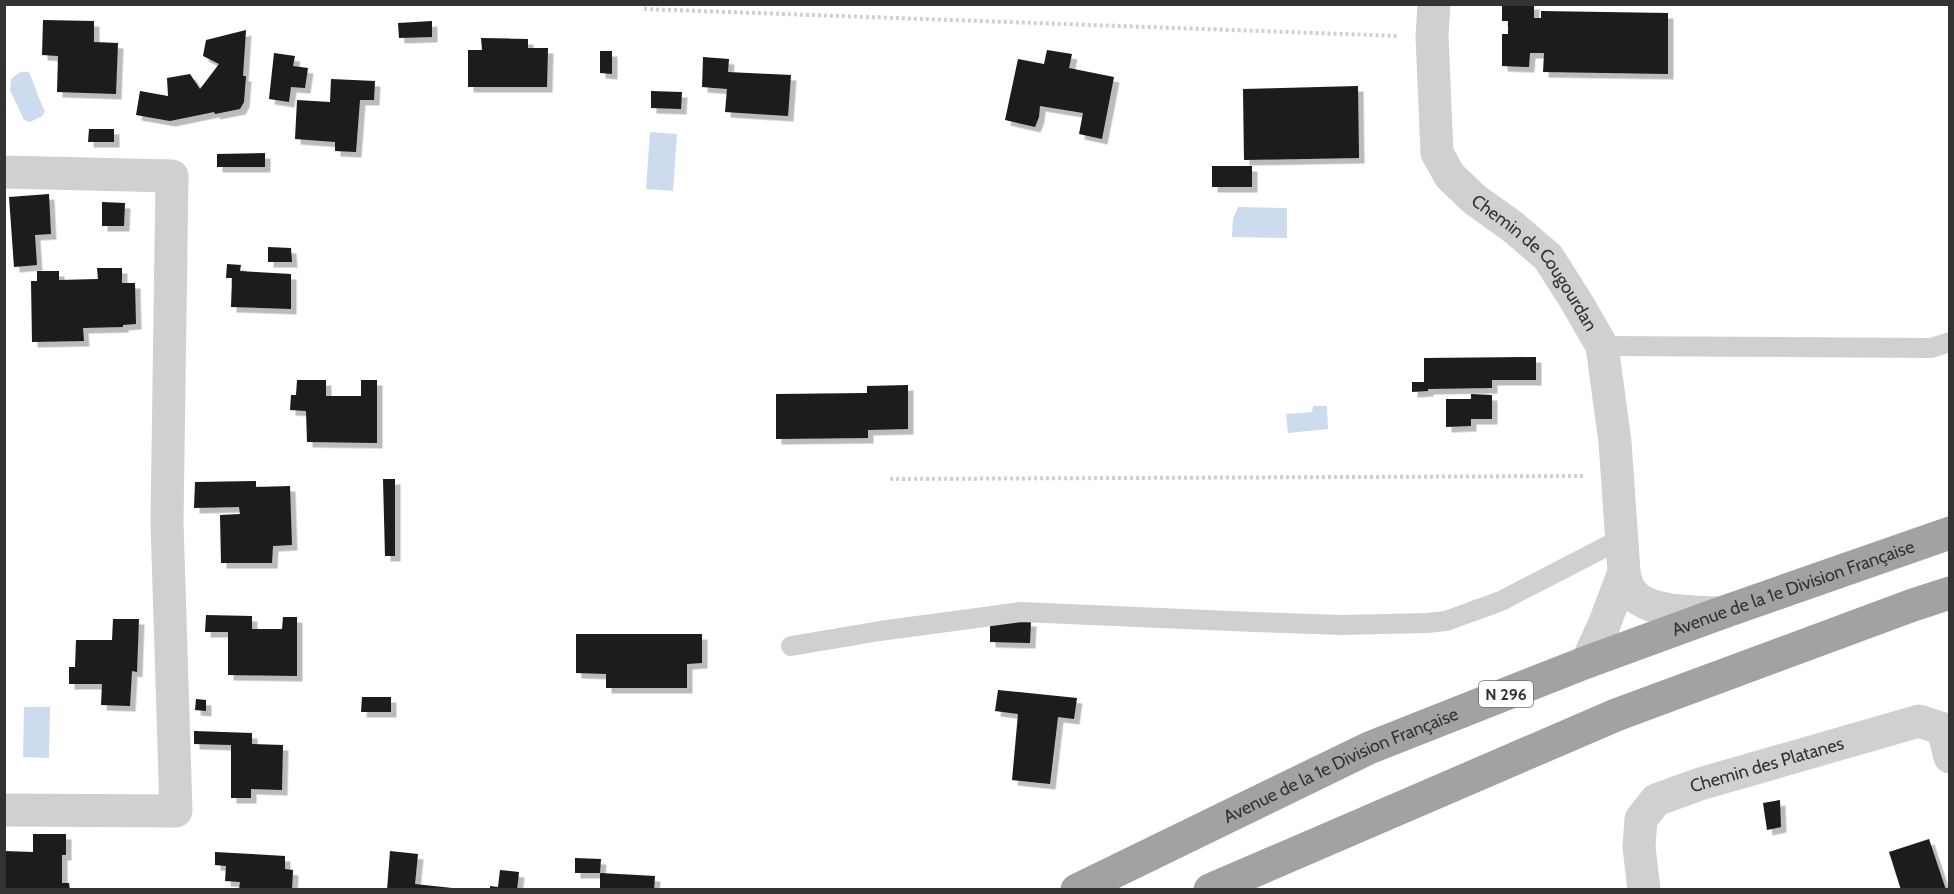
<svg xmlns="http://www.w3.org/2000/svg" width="1954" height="894" font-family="Cabin,sans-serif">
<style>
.water{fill:#cddbef}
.building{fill:#1a1a1a;filter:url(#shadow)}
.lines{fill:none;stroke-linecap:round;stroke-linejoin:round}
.path{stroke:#d0d0d0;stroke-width:4;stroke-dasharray:3 3;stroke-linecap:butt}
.service{stroke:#d0d0d0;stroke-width:20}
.minor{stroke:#d0d0d0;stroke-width:33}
.trunk{stroke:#a2a2a2;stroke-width:33}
.labels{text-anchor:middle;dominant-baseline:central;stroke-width:6;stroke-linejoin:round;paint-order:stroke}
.shield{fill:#fff;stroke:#707070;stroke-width:1.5}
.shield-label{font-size:16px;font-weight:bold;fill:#333}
.street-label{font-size:18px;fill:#333;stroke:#fff}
</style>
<defs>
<filter id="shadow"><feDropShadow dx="5.5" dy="5.5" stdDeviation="0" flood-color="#0004"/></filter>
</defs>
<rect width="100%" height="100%" fill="#fff"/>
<path class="water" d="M 20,72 L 29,72 C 35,85 38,98 45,111 L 42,116 L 30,122 L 24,120 L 10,90 L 11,79 Z
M 650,132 L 677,134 L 673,191 L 646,189 Z
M 1238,207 L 1287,208 L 1287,238 L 1232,237 L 1233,219 Z
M 1313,406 L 1327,406 L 1328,429 L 1288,433 L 1286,414 L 1312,412 Z
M 24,707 L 50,707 L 49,758 L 23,757 Z"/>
<path class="building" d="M 1502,4 L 1534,4 L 1534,18 L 1541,18 L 1541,11 L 1668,13 L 1668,74 L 1543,72 L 1544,53 L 1530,53 L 1529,67 L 1502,66 L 1502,34 L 1508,34 L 1508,21 L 1502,21 Z
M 43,20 L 94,21 L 94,42 L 118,43 L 116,94 L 57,92 L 58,56 L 42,55 Z
M 432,21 L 432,37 L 399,38 L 398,23 Z
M 246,30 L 243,76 L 246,76 L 244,102 L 240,109 L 215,114 L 214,112 L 170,121 L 136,115 L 140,91 L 168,96 L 167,78 L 190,74 L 200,89 L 219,64 L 203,56 L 206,40 Z
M 481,38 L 528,39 L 528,48 L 548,48 L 547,87 L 468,87 L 468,50 L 482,50 Z
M 1047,50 L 1072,54 L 1069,68 L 1114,77 L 1102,139 L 1079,134 L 1083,113 L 1040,106 L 1039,117 L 1035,127 L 1005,120 L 1018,59 L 1044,64 Z
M 600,51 L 612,51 L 612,74 L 600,73 Z
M 274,53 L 295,56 L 293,66 L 308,68 L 305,88 L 291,87 L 289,102 L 269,99 Z
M 703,57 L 729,59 L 728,72 L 791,75 L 788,116 L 725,112 L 727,89 L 702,87 Z
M 331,79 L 375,81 L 374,100 L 360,100 L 356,152 L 335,151 L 335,142 L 295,139 L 297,100 L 330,102 Z
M 1358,86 L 1359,158 L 1244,160 L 1243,89 Z
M 651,91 L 682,92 L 681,109 L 651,108 Z
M 89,129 L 114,129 L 114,142 L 88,142 Z
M 265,153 L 265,167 L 217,167 L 217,154 Z
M 1212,166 L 1252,166 L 1252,187 L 1212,187 Z
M 49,194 L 51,234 L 35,235 L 37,265 L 14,267 L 9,197 Z
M 102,202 L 125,203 L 124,226 L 102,226 Z
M 268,247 L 291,248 L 292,262 L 268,262 Z
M 227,264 L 241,265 L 240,271 L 291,274 L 291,309 L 231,307 L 232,278 L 226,278 Z
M 97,268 L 122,268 L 122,283 L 135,283 L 136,324 L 123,325 L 123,327 L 83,328 L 84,341 L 32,342 L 31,281 L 37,281 L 37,271 L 59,271 L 59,280 L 98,279 Z
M 1536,357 L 1536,380 L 1492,380 L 1492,388 L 1428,389 L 1428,391 L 1412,392 L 1412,382 L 1424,382 L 1424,358 Z
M 297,380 L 326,380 L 326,396 L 361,396 L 361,380 L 377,380 L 377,443 L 307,442 L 306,411 L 290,410 L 291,395 L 296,395 Z
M 908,385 L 908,429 L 868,430 L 868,438 L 776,439 L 776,394 L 867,393 L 867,386 Z
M 1471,394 L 1492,395 L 1492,419 L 1471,419 L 1471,426 L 1446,427 L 1446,399 L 1471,399 Z
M 383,479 L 395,479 L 395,556 L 385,556 Z
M 256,481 L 256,487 L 290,486 L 292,545 L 273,546 L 272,563 L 221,563 L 220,515 L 240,514 L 239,507 L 194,508 L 195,482 Z
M 206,615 L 252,616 L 252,629 L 282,629 L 283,617 L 297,617 L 297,676 L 228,675 L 228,632 L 205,632 Z
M 113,619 L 139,619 L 137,672 L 132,671 L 130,706 L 101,705 L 102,684 L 69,684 L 69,667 L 75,667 L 76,640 L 112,640 Z
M 990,620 L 1031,621 L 1030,643 L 990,642 Z
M 576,634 L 702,634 L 702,663 L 687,664 L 687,688 L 606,688 L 606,674 L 576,673 Z
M 998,690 L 1077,698 L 1074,719 L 1058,717 L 1050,784 L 1012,780 L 1018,714 L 995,711 Z
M 362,697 L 391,697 L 391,712 L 361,712 Z
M 196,699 L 206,700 L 206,711 L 195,710 Z
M 194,731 L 252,733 L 252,744 L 283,745 L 282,790 L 251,789 L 251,798 L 231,798 L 231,745 L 194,744 Z
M 1780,800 L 1781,827 L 1767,830 L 1763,803 Z
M 33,834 L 66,834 L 66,855 L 62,855 L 62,883 L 69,883 L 70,890 L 4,890 L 4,851 L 33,852 Z
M 1929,839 L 1946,890 L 1901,890 L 1889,852 Z
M 390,851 L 418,854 L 415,884 L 452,888 L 452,890 L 387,890 Z
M 215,852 L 285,856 L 285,869 L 293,870 L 292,890 L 239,890 L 240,882 L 225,881 L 226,866 L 215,865 Z
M 575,858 L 601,859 L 600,873 L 575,873 Z
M 500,870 L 519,872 L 517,890 L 490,890 L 490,886 L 498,887 Z
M 600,873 L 655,876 L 654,890 L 600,890 Z"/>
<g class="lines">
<path class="path" d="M 644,9 L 1399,36
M 890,479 L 1583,476"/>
<path class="service" d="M 1602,346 L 1931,348 L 1950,342
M 791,646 L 880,631 L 1021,612 L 1254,622 L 1342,625 L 1427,623 L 1446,621 L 1501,601 L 1621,539"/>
<g class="minor">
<path id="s1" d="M 1434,4 L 1432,37 L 1437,153 L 1450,176 L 1474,199 L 1513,227 L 1548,257 L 1576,301 L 1602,346 L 1615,442 L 1624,572 C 1625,578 1627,585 1630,590 C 1645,614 1696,612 1721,613"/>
<path d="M 4,172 L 172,176 L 167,522 L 176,811 L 4,810"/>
<path d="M 1587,662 L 1604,625 L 1624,572"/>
<path id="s2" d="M 1644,890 L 1639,847 L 1641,819 L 1656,800 L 1700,784 L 1919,721 L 1943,729 L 1950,757"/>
</g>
<g class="trunk">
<path id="s3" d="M 1077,890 L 1369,748 L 1587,662 L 1721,613 L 1950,533"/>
<path d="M 1210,890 L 1616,715 L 1913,605 L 1950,593"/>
</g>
</g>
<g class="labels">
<rect class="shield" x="1479" y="681" width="54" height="26" rx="4.5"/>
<g class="shield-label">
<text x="1506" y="694">N 296</text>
</g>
<g class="street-label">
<text stroke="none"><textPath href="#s1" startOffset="298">Chemin de Cougourdan</textPath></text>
<text stroke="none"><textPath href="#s3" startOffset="778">Avenue de la 1e Division Française</textPath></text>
<text stroke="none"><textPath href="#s3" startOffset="292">Avenue de la 1e Division Française</textPath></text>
<text stroke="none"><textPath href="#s2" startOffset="212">Chemin des Platanes</textPath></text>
</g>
</g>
<rect width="1954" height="894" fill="none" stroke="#333333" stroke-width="12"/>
</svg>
